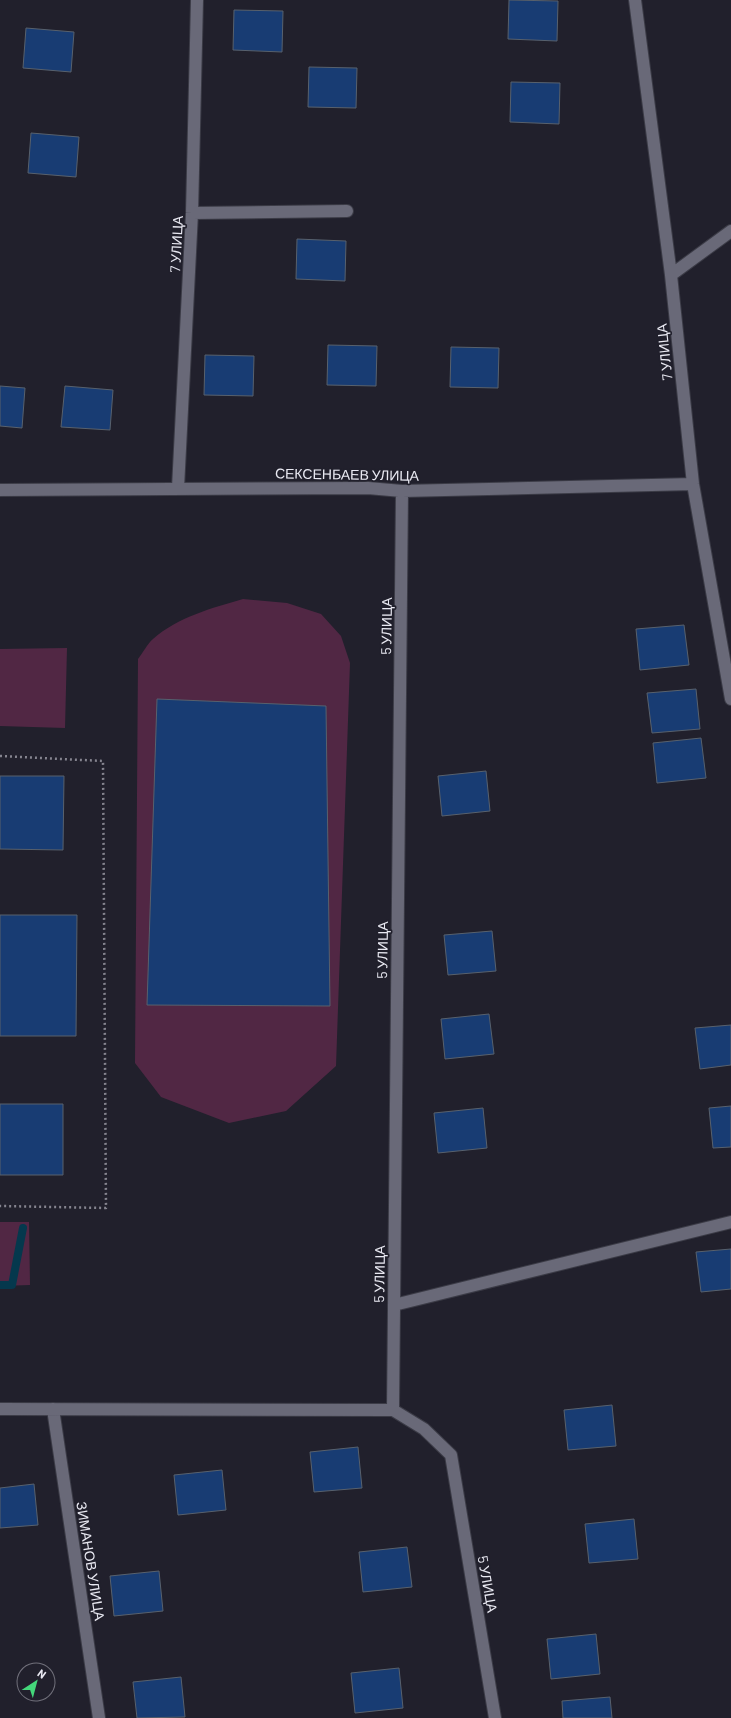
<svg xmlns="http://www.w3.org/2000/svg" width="731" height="1718" font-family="Barlow,sans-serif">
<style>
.green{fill:#512744}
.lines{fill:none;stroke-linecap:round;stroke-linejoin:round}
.stream{stroke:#05384d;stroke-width:8}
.building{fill:#183c73;stroke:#58616d}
.minor-casing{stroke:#3b3b46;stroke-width:14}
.path{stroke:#85848f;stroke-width:2.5;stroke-dasharray:2 3;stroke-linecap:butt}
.minor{stroke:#696978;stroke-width:12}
.labels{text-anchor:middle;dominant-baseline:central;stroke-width:3.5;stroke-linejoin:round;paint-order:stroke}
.street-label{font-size:14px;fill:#e9e9f2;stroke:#21202c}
</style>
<rect width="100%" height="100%" fill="#21202c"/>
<path class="green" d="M 243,599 L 287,603 L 321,614 L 341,636 L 350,663 L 336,1066 L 286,1111 L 229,1123 L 161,1097 L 135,1063 L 138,659 C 143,653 147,644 153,639 C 178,617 212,608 243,599 Z
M 67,648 L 65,728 L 0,726 L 0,649 Z
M 0,1222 L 29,1222 L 30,1285 L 0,1286 Z"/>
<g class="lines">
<path class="stream" d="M 0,1285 L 12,1285 L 23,1228"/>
</g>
<path class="building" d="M 509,0 L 558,1 L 557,41 L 508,39 Z
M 234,10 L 283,11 L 282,52 L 233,50 Z
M 26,28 L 74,32 L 71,72 L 23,68 Z
M 309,67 L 357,68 L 356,108 L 308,107 Z
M 511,82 L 560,83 L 559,124 L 510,122 Z
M 31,133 L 79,137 L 76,177 L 28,173 Z
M 297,239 L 346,241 L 345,281 L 296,279 Z
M 328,345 L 377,346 L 376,386 L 327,385 Z
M 451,347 L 499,348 L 498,388 L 450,387 Z
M 205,355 L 254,356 L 253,396 L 204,395 Z
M 0,386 L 25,388 L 22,428 L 0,426 Z
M 65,386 L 113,390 L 110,430 L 61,427 Z
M 684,625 L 689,665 L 640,670 L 636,629 Z
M 696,689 L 700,729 L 652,733 L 647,693 Z
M 157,699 L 326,706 L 330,1006 L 147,1005 Z
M 701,738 L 706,778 L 657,783 L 653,743 Z
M 486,771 L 490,811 L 442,816 L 438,776 Z
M 0,776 L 64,776 L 63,850 L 0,849 Z
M 0,915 L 77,915 L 76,1036 L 0,1036 Z
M 492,931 L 496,971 L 448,975 L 444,935 Z
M 489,1014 L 494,1054 L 445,1059 L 441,1019 Z
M 731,1025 L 731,1065 L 700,1069 L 695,1028 Z
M 0,1104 L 63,1104 L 63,1175 L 0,1175 Z
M 731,1106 L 731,1147 L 713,1148 L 709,1108 Z
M 483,1108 L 487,1148 L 438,1153 L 434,1113 Z
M 731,1249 L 731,1289 L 701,1292 L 696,1252 Z
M 612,1405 L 616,1446 L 568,1450 L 564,1410 Z
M 358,1447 L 362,1488 L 314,1492 L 310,1452 Z
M 222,1470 L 226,1510 L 178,1515 L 174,1475 Z
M 34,1484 L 38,1525 L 0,1528 L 0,1488 Z
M 634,1519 L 638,1559 L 589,1563 L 585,1524 Z
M 407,1547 L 412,1587 L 363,1592 L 359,1552 Z
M 159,1571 L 163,1611 L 114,1616 L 110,1576 Z
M 596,1634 L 600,1674 L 551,1679 L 547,1639 Z
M 399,1668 L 403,1708 L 355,1713 L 351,1673 Z
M 181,1677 L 185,1717 L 137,1718 L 133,1682 Z
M 610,1697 L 612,1718 L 563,1718 L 562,1701 Z"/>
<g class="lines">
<g class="minor-casing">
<path id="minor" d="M 635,0 L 671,275 L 693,484 L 731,699
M 192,213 L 347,211
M 671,275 L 731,231
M 178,488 L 192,213 L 197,0
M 0,490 L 368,488 L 402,491 L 693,484
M 394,1305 L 731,1222
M 0,1409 L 393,1410 L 424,1429 L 451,1455 L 495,1718
M 53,1409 L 99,1718
M 393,1410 L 402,491"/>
</g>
<path class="path" d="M 0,756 L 103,761 L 106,1208 L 0,1206"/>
<use href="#minor" class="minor"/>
</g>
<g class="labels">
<g class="street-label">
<text transform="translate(176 244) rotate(-87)">7 УЛИЦА</text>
<text transform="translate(664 352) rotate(-96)">7 УЛИЦА</text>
<text transform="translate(347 474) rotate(1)">СЕКСЕНБАЕВ УЛИЦА</text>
<text transform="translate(386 626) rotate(-89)">5 УЛИЦА</text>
<text transform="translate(382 950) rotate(-89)">5 УЛИЦА</text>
<text transform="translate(379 1274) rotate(-89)">5 УЛИЦА</text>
<text transform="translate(91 1561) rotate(81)">ЗИМАНОВ УЛИЦА</text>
<text transform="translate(488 1584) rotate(80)">5 УЛИЦА</text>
</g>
</g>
<g transform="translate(36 1682) rotate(36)"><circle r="19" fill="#21202c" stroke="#71707b"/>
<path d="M0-3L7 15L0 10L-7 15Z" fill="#44d77a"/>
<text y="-6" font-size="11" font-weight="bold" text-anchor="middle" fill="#e9e9f2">N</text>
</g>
</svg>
